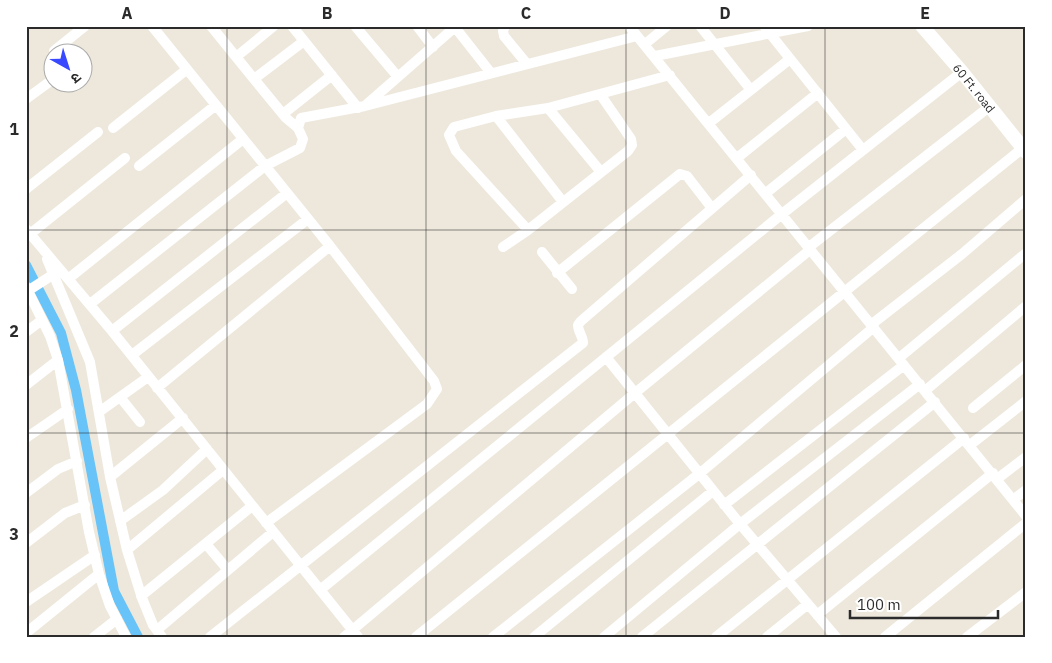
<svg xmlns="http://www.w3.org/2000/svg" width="1052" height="663" font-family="'IBM Plex Sans','Noto Sans Devanagari',sans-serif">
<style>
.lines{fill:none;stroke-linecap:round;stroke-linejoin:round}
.canal{stroke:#67c3f8;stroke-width:10}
.street{stroke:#fff;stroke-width:10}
.secondary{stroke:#fff;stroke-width:14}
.grid{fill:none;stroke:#2b2b2b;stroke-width:1;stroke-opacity:0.55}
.labels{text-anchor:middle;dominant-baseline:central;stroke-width:4.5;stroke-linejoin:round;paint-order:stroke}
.street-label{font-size:12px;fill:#2b2b2b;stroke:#fff}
.neatline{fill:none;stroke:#2b2b2b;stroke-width:2}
.grid-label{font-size:16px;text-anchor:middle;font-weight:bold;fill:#2b2b2b}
</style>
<rect width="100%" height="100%" fill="#eee8dc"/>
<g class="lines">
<path class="canal" d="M 26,265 L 61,333 L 76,390 L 114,591 L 138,637"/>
<path class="street" d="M 152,26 L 330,246 L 434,381 L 437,389 L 427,404 L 266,523
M 211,26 L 254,79 L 304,41
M 292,26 L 358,108
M 355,26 L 398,77
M 417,26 L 433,47
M 454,26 L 491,73
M 505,26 L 503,31 L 504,36 L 527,64
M 629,26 L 1026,516
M 700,26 L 751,90
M 764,26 L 863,150
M 645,44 L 667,26
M 54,51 L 85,26
M 655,56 L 808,26
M 236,57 L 274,26
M 254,79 L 286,118 L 298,128
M 26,99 L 52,80
M 367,104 L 455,27
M 548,108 L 601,172
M 283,114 L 332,75
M 496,116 L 563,202
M 709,123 L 790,59
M 113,128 L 186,70
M 737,158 L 818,93
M 139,166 L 216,105
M 26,189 L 98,132
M 766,193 L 846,129
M 26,229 L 112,331 L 358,637
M 528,230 L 456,151 L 449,135 L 454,127 L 496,116 L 548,108 L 670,75
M 30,234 L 125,158
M 503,247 L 528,230 L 628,151 L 632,145 L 631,139 L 600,94
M 809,247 L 989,107
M 542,252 L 572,289
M 47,259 L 90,362 L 110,477 L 127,550 L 142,598 L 153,625 L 162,637
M 557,273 L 680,174 L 687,176 L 711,207
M 68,279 L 243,139
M 26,287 L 50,336 L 58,360 L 89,532 L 99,574 L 110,606 L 126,637
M 26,292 L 54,274
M 90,304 L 265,166 L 300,148 L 303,139 L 298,128 L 301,118 L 365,106 L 637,36
M 872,324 L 962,254 L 1026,199
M 112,331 L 287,193
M 26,332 L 42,320
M 132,355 L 308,219
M 606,357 L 740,524 L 836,637
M 899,358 L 1026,253
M 26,385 L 58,360
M 157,388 L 330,246
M 926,390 L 1026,306
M 973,408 L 1026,365
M 99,412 L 120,397
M 140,422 L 120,397 L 148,377
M 26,438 L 68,409
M 970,445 L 1026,401
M 110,477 L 183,418
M 997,479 L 1026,457
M 26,493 L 58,469 L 77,461
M 1014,499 L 1026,490
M 724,505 L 904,365
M 120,521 L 163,490 L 207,449
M 26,543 L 65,513 L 85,505
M 206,544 L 228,570
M 127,550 L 223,470
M 320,590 L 782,214 L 962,72
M 141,596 L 252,506
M 26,602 L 95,555
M 817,615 L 993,473
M 157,630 L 273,532
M 26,633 L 99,574
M 94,637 L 117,619
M 210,637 L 579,346 L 583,343 C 583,336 578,332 578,325 L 581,321 L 751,175
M 344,637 L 635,393 L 811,249
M 416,637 L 1023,148
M 493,637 L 699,474 L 874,327
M 534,637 L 713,491
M 604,637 L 740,524 L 920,384
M 642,637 L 935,402
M 716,637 L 964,438
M 767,637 L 808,604
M 885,637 L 1026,523
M 967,637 L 1026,592"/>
<path class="secondary" id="s1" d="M 922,26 L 962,72 L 1026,152"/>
</g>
<path class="grid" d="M 227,26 L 227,637M 426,26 L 426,637M 626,26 L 626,637M 825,26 L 825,637M 26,230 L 1026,230M 26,433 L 1026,433"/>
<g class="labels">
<g class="street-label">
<text stroke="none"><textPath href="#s1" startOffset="81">60 Ft. road</textPath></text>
</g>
</g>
<rect width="1052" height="663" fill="none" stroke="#ffffff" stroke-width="55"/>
<g transform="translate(68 68) rotate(141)"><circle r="24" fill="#ffffff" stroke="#aaaaaa"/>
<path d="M0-4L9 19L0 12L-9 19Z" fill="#3849ff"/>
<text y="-8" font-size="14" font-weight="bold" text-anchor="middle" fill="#2b2b2b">उ</text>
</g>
<path d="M850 610v8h148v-8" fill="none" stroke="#2b2b2b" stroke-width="2.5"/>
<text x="857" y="610" font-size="15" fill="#2b2b2b" stroke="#ffffff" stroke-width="4" paint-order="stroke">100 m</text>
<rect x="28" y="28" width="996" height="608" class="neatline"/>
<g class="grid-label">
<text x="127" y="19">A</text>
<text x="327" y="19">B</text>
<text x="526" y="19">C</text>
<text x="725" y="19">D</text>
<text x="925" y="19">E</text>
<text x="14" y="135">1</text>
<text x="14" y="337">2</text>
<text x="14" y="540">3</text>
</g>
</svg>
